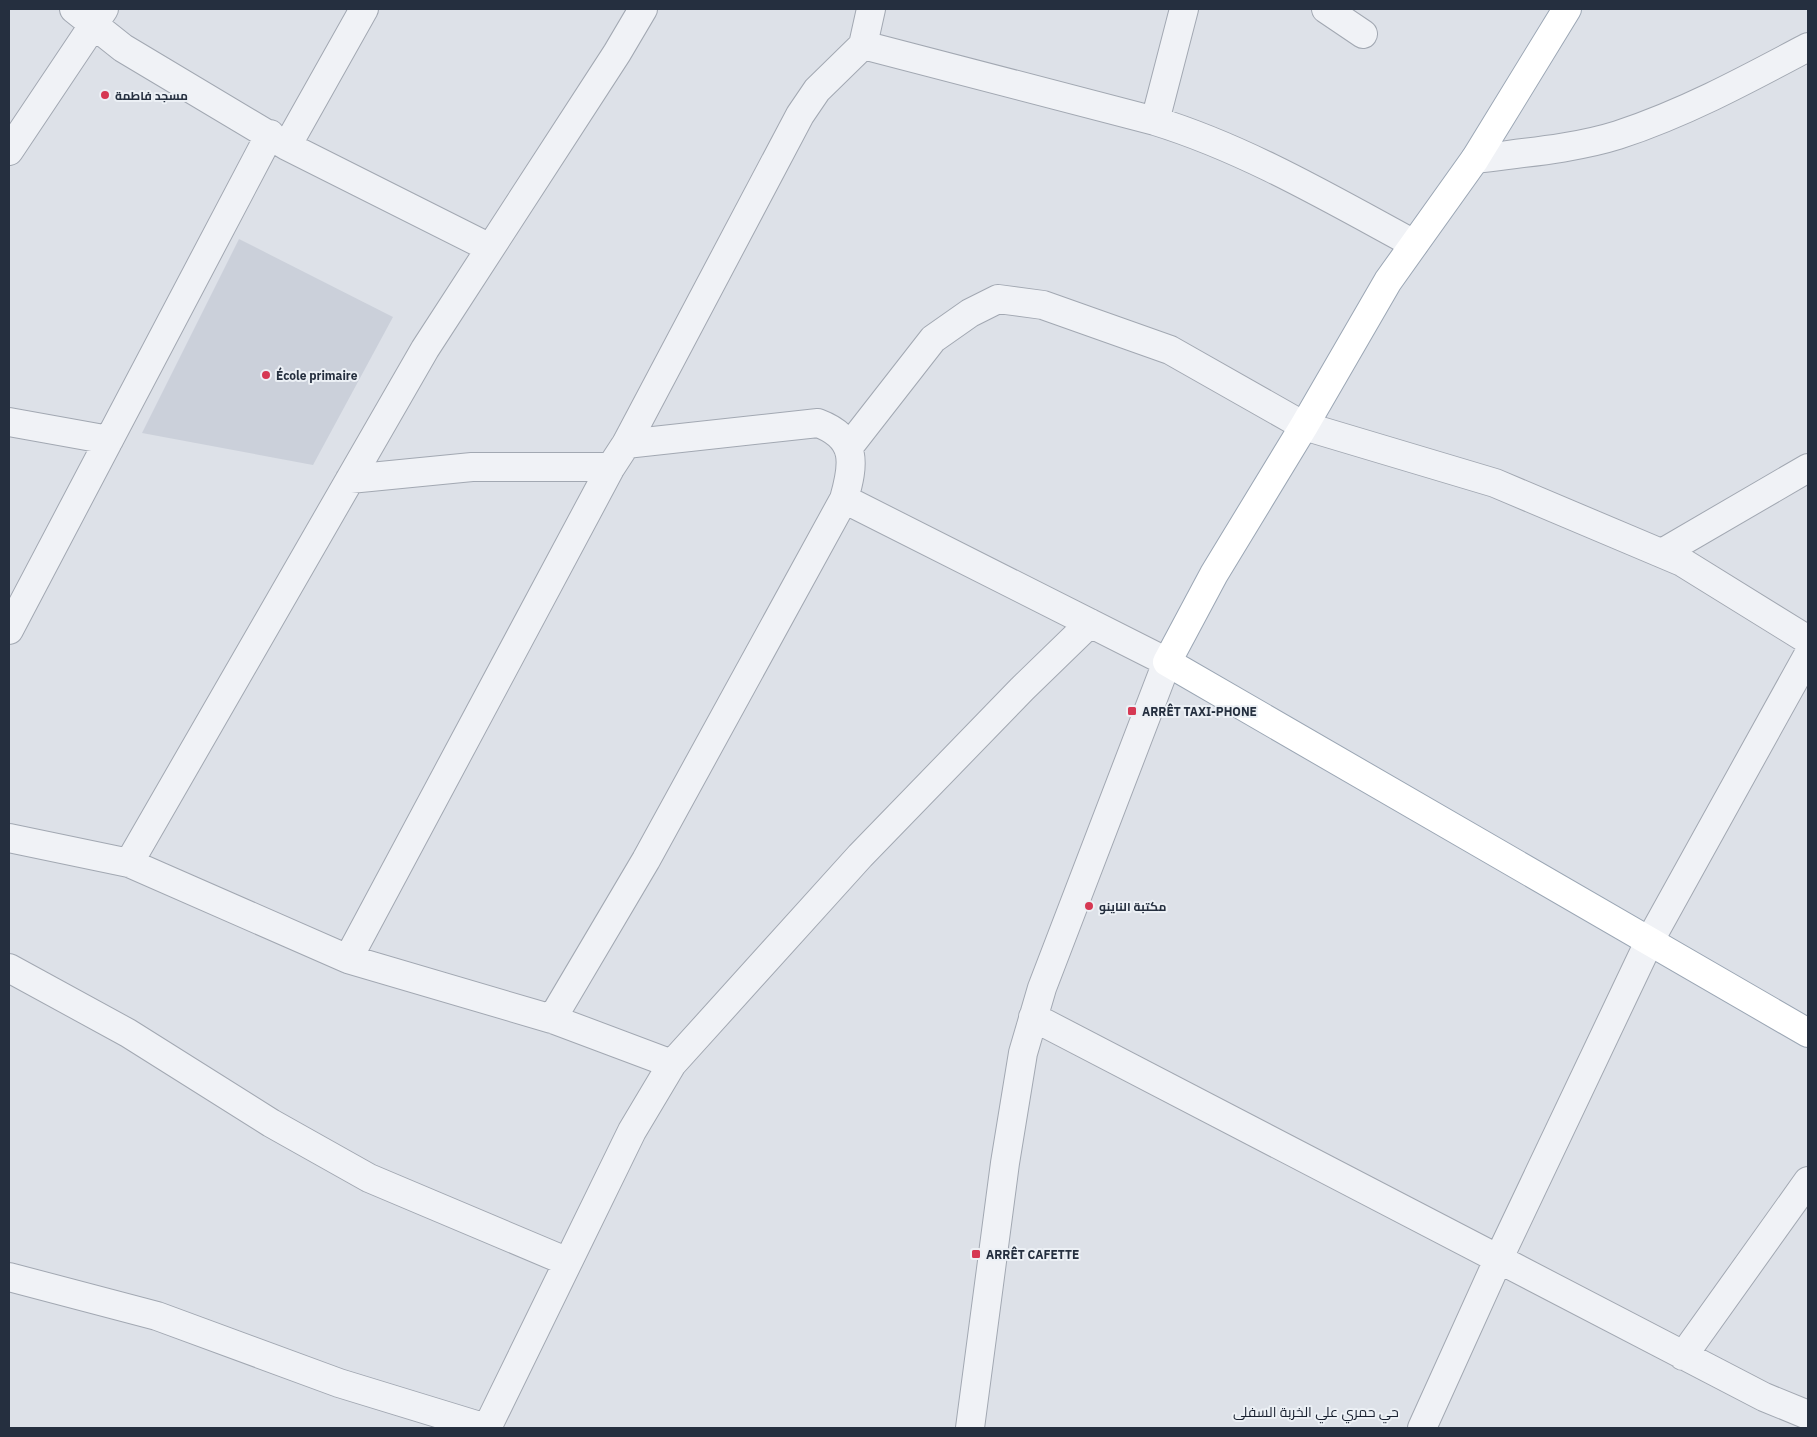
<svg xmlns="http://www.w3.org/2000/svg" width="1817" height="1437" font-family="'IBM Plex Sans',Cairo,sans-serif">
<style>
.built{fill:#cbd0da}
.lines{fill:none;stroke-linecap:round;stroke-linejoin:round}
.minor-casing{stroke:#a2a8b2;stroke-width:30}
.major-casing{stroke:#9ba6b4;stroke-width:30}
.minor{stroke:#f0f2f6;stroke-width:28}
.major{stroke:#fff;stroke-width:28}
.poi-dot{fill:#d63853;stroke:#ecf0f5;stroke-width:2}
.labels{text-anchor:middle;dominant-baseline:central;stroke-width:4;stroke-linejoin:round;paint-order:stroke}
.poi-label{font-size:12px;font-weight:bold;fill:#252f3f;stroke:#ecf0f5;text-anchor:start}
.neighbourhood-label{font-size:14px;fill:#182030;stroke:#ecf0f5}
</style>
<rect width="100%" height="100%" fill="#dde1e8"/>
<path class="built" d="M 239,239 L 393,317 L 313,465 L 142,433 Z"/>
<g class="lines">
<g class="minor-casing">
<path id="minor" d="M 74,9 L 123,48 L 287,146 L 490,248
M 871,9 L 863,45 L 1155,121 L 1184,9
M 1326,9 L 1363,34
M 1155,121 C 1246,149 1331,199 1414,244
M 287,146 L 364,9
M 9,151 L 104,9
M 1475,159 C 1520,153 1574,149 1618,135 C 1685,113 1746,80 1808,47
M 9,422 L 109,440
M 848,448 L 933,339 L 970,313 L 998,299 L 1043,305 L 1170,350 L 1304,426 L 1495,483 L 1682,562 L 1808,640
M 350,479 L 472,467 L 611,467
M 844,499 L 1167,662 L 1042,988 L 1023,1053 L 1005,1163 L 970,1428
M 1662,553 L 1808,468
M 9,630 L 270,134
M 9,838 L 129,863 L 348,959 L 552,1019 L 672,1064
M 129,863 L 425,349 L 617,53 L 643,9
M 348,959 L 611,467 L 626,444 L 800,115 L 817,90 L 863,45
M 9,968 L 128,1033 L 271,1123 L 369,1178 L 568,1262
M 1033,1017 L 1764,1397 L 1808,1415
M 552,1019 L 646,860 L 844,499 C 854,464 858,438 818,423 L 626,444
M 9,1277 L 157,1316 L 339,1383 L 486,1428
M 1683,1356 L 1808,1181
M 487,1428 L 632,1131 L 672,1064 L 860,856 L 1022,689 L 1090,623
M 1422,1428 L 1498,1260 L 1649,942 L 1808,655"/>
</g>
<g class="major-casing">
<path id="major" d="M 1567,9 L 1475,159 L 1388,281 L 1304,426 L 1214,574 L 1167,662 L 1808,1033"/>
</g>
<use href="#minor" class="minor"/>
<use href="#major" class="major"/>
</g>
<g class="poi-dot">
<circle cx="105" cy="95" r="5"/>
<circle cx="266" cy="375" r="5"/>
<rect x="1127" y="706" width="10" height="10" rx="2.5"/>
<circle cx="1089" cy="906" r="5"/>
<rect x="971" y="1249" width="10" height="10" rx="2.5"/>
</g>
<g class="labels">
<g class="poi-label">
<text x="115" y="95">مسجد فاطمة</text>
<text x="276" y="375">École primaire</text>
<text x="1142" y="711">ARRÊT TAXI-PHONE</text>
<text x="1099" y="906">مكتبة الناينو</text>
<text x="986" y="1254">ARRÊT CAFETTE</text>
</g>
<g class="neighbourhood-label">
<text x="1316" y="1412">حي حمري علي الخربة السفلى</text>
</g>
</g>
<rect width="1817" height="1437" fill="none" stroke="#252f3f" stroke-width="20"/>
</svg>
